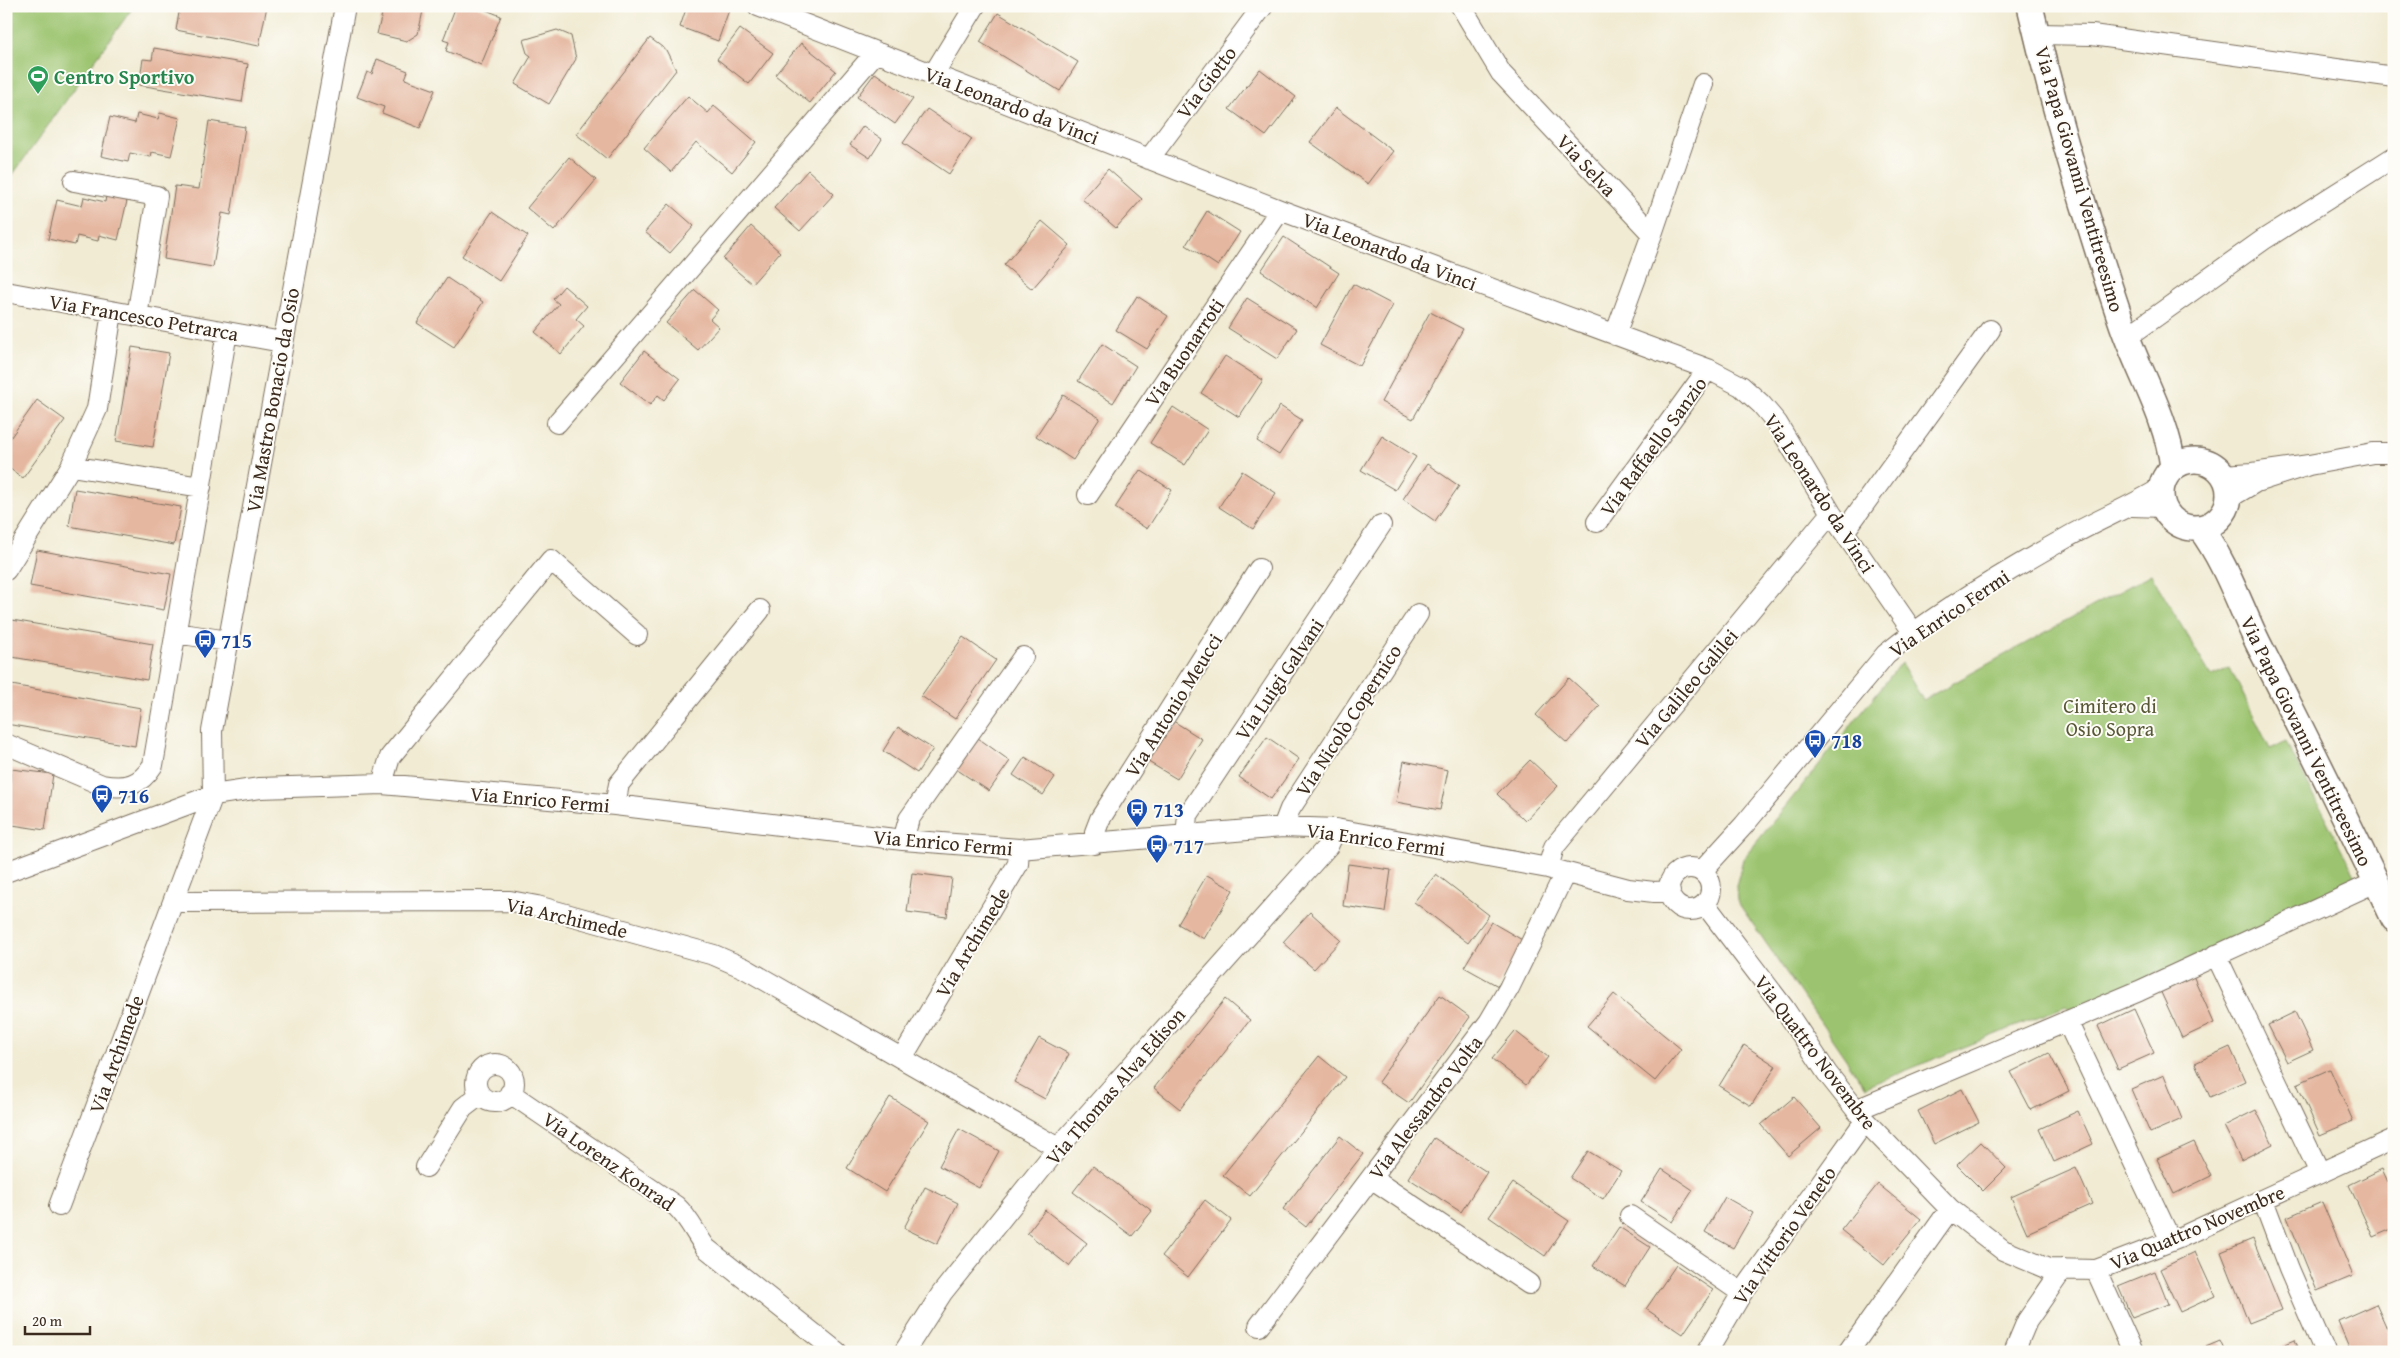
<svg xmlns="http://www.w3.org/2000/svg" width="2400" height="1358" font-family="'Gentium Book Plus',serif">
<style>
.green{fill:#9cc470;stroke:#6c7747}
.building{fill:#e5b7a0}
.lines{fill:none;stroke-linecap:round;stroke-linejoin:round}
.minor-casing{stroke:#7b6e5d;stroke-width:22}
.tertiary-casing{stroke:#7b6e5d;stroke-width:28}
.minor{stroke:#fff;stroke-width:20}
.tertiary{stroke:#fff;stroke-width:25}
.labels{text-anchor:middle;dominant-baseline:central;stroke-width:4;stroke-linejoin:round;paint-order:stroke}
.leisure-label{font-size:20px;font-weight:bold;fill:#27864d;stroke:#fdfcf7;text-anchor:start}
.street-label{font-size:20px;fill:#3b2a1e;stroke:#fdfcf7}
.transit-label{font-size:20px;font-weight:bold;fill:#164399;stroke:#fdfcf7;text-anchor:start}
.park-label{font-size:20px;fill:#585837;stroke:#fdfcf7}
</style>
<rect width="100%" height="100%" fill="#fdfcf7"/>
<filter id="ink" filterUnits="userSpaceOnUse"><feTurbulence type="fractalNoise" baseFrequency=".02" numOctaves="2"/><feDisplacementMap in="SourceGraphic" scale="10" xChannelSelector="R" yChannelSelector="G"/><feConvolveMatrix kernelMatrix="1 2 1 2 8 2 1 2 1" color-interpolation-filters="sRGB"/></filter>
<filter id="wash" filterUnits="userSpaceOnUse"><feTurbulence type="fractalNoise" baseFrequency=".0096" numOctaves="4" result="noise"/><feDisplacementMap in="SourceGraphic" scale="20" xChannelSelector="R" yChannelSelector="G"/><feGaussianBlur stdDeviation="1.12" result="paint"/><feColorMatrix in="noise" values="0 0 0 0 0 0 0 0 0 0 0 0 0 0 0 0 0 1.4 0 .05"/><feComposite in="paint" operator="in"/></filter>
<g filter="url(#wash)">
<rect width="100%" height="100%" fill="#f1ebd3"/>
<path class="green" d="M 6,6 L 134,6 L 6,184 Z
M 2151,574 L 2211,676 L 2230,668 L 2270,749 L 2286,742 L 2359,883 L 2070,1012 L 2066,1006 L 1865,1087 L 1737,901 L 1736,886 L 1743,859 L 1901,663 L 1923,700 Z"/>
<g id="blocks">
<path class="building" d="M 187,6 L 267,6 L 259,46 L 176,30 L 180,7 L 186,8 Z
M 384,6 L 424,6 L 418,34 L 407,41 L 377,34 Z
M 456,6 L 476,6 L 501,16 L 481,65 L 446,51 L 449,42 L 443,40 Z
M 687,6 L 718,6 L 729,10 L 718,41 L 680,27 Z
M 998,13 L 1078,62 L 1060,91 L 980,42 Z
M 740,29 L 773,53 L 749,84 L 717,59 Z
M 557,30 L 571,36 L 576,59 L 549,104 L 515,84 L 531,56 L 527,53 L 523,40 Z
M 650,38 L 666,50 L 676,70 L 607,159 L 576,134 Z
M 801,43 L 836,71 L 810,103 L 775,75 Z
M 154,48 L 248,64 L 242,102 L 139,85 L 143,59 L 152,60 Z
M 377,59 L 408,71 L 405,79 L 435,90 L 420,128 L 382,113 L 384,107 L 357,97 L 367,72 L 372,74 Z
M 1260,69 L 1296,97 L 1266,136 L 1229,109 Z
M 875,73 L 913,99 L 895,124 L 857,97 Z
M 688,96 L 708,113 L 714,106 L 756,142 L 732,172 L 696,142 L 671,172 L 644,148 Z
M 1336,108 L 1393,151 L 1368,184 L 1310,142 Z
M 927,109 L 972,139 L 949,174 L 903,143 Z
M 160,113 L 180,118 L 171,156 L 152,152 L 151,157 L 130,153 L 128,162 L 101,156 L 110,117 L 135,123 L 137,114 L 158,119 Z
M 209,121 L 245,127 L 231,215 L 222,213 L 213,267 L 164,259 L 175,186 L 199,189 Z
M 863,126 L 882,139 L 870,158 L 850,145 Z
M 569,157 L 596,180 L 554,231 L 527,208 Z
M 1108,169 L 1142,199 L 1116,228 L 1082,199 Z
M 808,170 L 834,194 L 800,231 L 774,208 Z
M 106,196 L 127,201 L 118,240 L 99,235 L 98,241 L 77,236 L 75,245 L 48,239 L 57,200 L 82,206 L 84,197 L 105,202 Z
M 669,204 L 694,226 L 670,253 L 645,232 Z
M 1207,211 L 1240,232 L 1218,266 L 1186,245 Z
M 492,212 L 528,236 L 499,281 L 462,256 Z
M 1042,221 L 1070,245 L 1032,289 L 1004,265 Z
M 751,226 L 780,252 L 752,284 L 723,259 Z
M 1284,237 L 1339,273 L 1317,308 L 1261,271 Z
M 447,278 L 483,302 L 454,347 L 417,323 Z
M 1353,284 L 1393,305 L 1360,366 L 1320,345 Z
M 564,286 L 587,306 L 576,319 L 584,326 L 561,354 L 535,332 L 559,304 L 553,299 Z
M 695,290 L 718,310 L 710,319 L 719,327 L 698,350 L 666,323 Z
M 1137,296 L 1168,316 L 1147,349 L 1116,330 Z
M 1247,298 L 1297,329 L 1277,359 L 1228,328 Z
M 1430,312 L 1463,329 L 1413,419 L 1381,402 Z
M 1102,344 L 1136,366 L 1113,403 L 1078,381 Z
M 132,347 L 169,353 L 153,447 L 116,441 Z
M 644,351 L 680,379 L 664,400 L 658,395 L 650,405 L 620,382 Z
M 1225,356 L 1263,380 L 1239,417 L 1201,393 Z
M 1063,395 L 1100,418 L 1073,460 L 1036,436 Z
M 37,400 L 65,420 L 23,478 L 6,466 L 6,444 Z
M 1280,406 L 1302,420 L 1279,455 L 1257,441 Z
M 1173,407 L 1208,430 L 1185,465 L 1150,443 Z
M 1382,436 L 1416,457 L 1395,490 L 1361,470 Z
M 1427,464 L 1459,486 L 1435,521 L 1403,499 Z
M 1140,470 L 1172,490 L 1147,529 L 1115,508 Z
M 1242,471 L 1276,493 L 1253,529 L 1219,507 Z
M 75,489 L 181,507 L 174,545 L 69,526 Z
M 37,550 L 171,574 L 164,610 L 30,586 Z
M 6,619 L 153,644 L 147,680 L 6,656 Z
M 963,637 L 996,660 L 955,719 L 921,696 Z
M 1569,678 L 1600,706 L 1567,743 L 1536,715 Z
M 6,684 L 141,708 L 135,746 L 6,724 Z
M 1170,719 L 1202,739 L 1177,779 L 1145,760 Z
M 898,727 L 933,749 L 917,773 L 883,751 Z
M 1267,737 L 1299,759 L 1271,799 L 1239,777 Z
M 978,738 L 1010,761 L 989,791 L 956,769 Z
M 1025,757 L 1055,777 L 1043,795 L 1013,775 Z
M 1530,760 L 1558,786 L 1525,821 L 1497,794 Z
M 1404,761 L 1448,770 L 1440,810 L 1396,802 Z
M 11,769 L 53,774 L 45,830 L 6,824 Z
M 1348,864 L 1391,870 L 1385,912 L 1343,906 Z
M 912,873 L 952,878 L 947,917 L 907,912 Z
M 1436,874 L 1489,915 L 1468,943 L 1414,902 Z
M 1207,875 L 1233,890 L 1204,939 L 1178,924 Z
M 1310,912 L 1341,940 L 1314,969 L 1283,942 Z
M 1491,922 L 1524,941 L 1498,986 L 1464,967 Z
M 2191,971 L 2214,1023 L 2182,1038 L 2158,986 Z
M 1614,994 L 1681,1049 L 1655,1081 L 1587,1026 Z
M 1440,995 L 1470,1017 L 1409,1103 L 1378,1082 Z
M 1225,999 L 1250,1020 L 1180,1109 L 1154,1088 Z
M 2134,1009 L 2154,1053 L 2118,1069 L 2098,1026 Z
M 2295,1012 L 2313,1050 L 2287,1062 L 2268,1025 Z
M 1515,1031 L 1548,1057 L 1526,1085 L 1492,1059 Z
M 1039,1038 L 1069,1054 L 1045,1099 L 1014,1082 Z
M 1744,1045 L 1776,1066 L 1751,1106 L 1719,1086 Z
M 2230,1047 L 2245,1081 L 2210,1097 L 2195,1063 Z
M 2049,1053 L 2069,1091 L 2031,1110 L 2011,1072 Z
M 1319,1056 L 1345,1077 L 1250,1196 L 1223,1175 Z
M 2330,1069 L 2353,1121 L 2320,1135 L 2297,1084 Z
M 2164,1075 L 2182,1119 L 2150,1133 L 2131,1089 Z
M 1962,1089 L 1979,1122 L 1934,1144 L 1918,1111 Z
M 890,1097 L 929,1121 L 885,1192 L 847,1168 Z
M 1794,1097 L 1821,1128 L 1788,1156 L 1761,1125 Z
M 2256,1110 L 2273,1144 L 2241,1160 L 2224,1126 Z
M 2078,1111 L 2093,1144 L 2054,1162 L 2039,1129 Z
M 959,1129 L 999,1151 L 979,1188 L 939,1166 Z
M 1340,1136 L 1363,1154 L 1306,1227 L 1283,1209 Z
M 1434,1138 L 1487,1172 L 1461,1212 L 1408,1178 Z
M 1981,1142 L 2006,1168 L 1983,1191 L 1957,1165 Z
M 2194,1142 L 2211,1176 L 2174,1194 L 2157,1159 Z
M 1588,1151 L 1621,1171 L 1603,1199 L 1570,1178 Z
M 1093,1166 L 1152,1211 L 1132,1236 L 1073,1192 Z
M 2076,1168 L 2092,1204 L 2027,1233 L 2011,1197 Z
M 1662,1169 L 1693,1190 L 1672,1222 L 1641,1202 Z
M 2382,1169 L 2394,1195 L 2394,1228 L 2373,1237 L 2349,1185 Z
M 1513,1183 L 1569,1221 L 1545,1256 L 1489,1217 Z
M 1878,1184 L 1921,1219 L 1884,1265 L 1841,1230 Z
M 925,1187 L 958,1203 L 937,1244 L 904,1228 Z
M 1725,1197 L 1753,1213 L 1733,1248 L 1705,1232 Z
M 1205,1200 L 1231,1220 L 1188,1277 L 1162,1256 Z
M 2322,1202 L 2353,1276 L 2317,1291 L 2287,1217 Z
M 1045,1210 L 1087,1243 L 1069,1266 L 1027,1233 Z
M 1619,1227 L 1650,1247 L 1625,1286 L 1593,1266 Z
M 2253,1239 L 2282,1310 L 2249,1323 L 2221,1252 Z
M 2195,1252 L 2215,1296 L 2180,1312 L 2160,1269 Z
M 1676,1265 L 1713,1290 L 1683,1334 L 1646,1309 Z
M 2155,1271 L 2168,1304 L 2132,1318 L 2118,1286 Z
M 2376,1304 L 2394,1344 L 2394,1351 L 2351,1352 L 2338,1321 Z
M 2295,1340 L 2300,1352 L 2267,1352 Z
M 2220,1341 L 2225,1352 L 2194,1352 Z"/>
</g>
</g>
<g filter="url(#ink)">
<use href="#blocks" fill-opacity="0" stroke="#7b6e5d" stroke-width="1"/>
<g class="lines">
<g class="minor-casing">
<path id="minor" d="M 758,6 L 1280,210 L 1708,369 L 1741,386 L 1761,404 L 1777,423 L 1831,513 L 1913,632
M 1461,6 L 1501,73 L 1652,234 L 1615,335
M 2038,34 L 2092,35 L 2394,77
M 933,75 L 975,6
M 1149,159 L 1263,6
M 74,181 L 157,196 L 137,316
M 1652,234 L 1703,84
M 6,292 L 282,342
M 2127,337 L 2263,240 L 2394,157
M 557,423 L 876,52
M 2309,465 L 2373,453 L 2394,453
M 71,466 L 201,487
M 2223,475 L 2253,473 L 2309,465 L 2256,482 L 2229,498
M 1088,495 L 1280,210
M 2132,506 L 2163,507
M 1597,522 L 1708,369
M 1844,532 L 1990,330
M 6,570 L 71,466 L 97,409 L 112,312
M 176,633 L 228,641
M 6,744 L 102,785 C 126,789 140,786 153,765 L 227,332
M 382,784 L 390,757 L 551,560 L 637,635
M 615,805 L 619,784 L 760,610
M 1283,827 L 1290,809 L 1418,614
M 1186,836 L 1188,815 L 1381,525
M 903,840 L 909,819 L 1023,657
M 1095,844 L 1095,832 L 1100,819 L 1259,569
M 1548,868 L 1554,847 L 1831,513
M1669 889a21 21 0 1 1 42 0a21 21 0 1 1-42 0Z
M 1702,871 L 1744,825 L 1886,654 C 1939,611 2007,571 2066,538 C 2097,520 2131,507 2161,488
M 6,872 L 213,795 L 260,788 L 382,784 L 615,805 L 903,840 L 1019,849 L 1283,827 L 1336,829 L 1548,868 L 1628,889 L 1654,892 L 1670,891
M 173,902 L 510,901 L 537,906 L 714,955 L 744,968 L 1058,1148
M 1705,904 L 1784,1008 L 1827,1073 L 1865,1121 L 1950,1209 L 2003,1250 L 2048,1269 L 2096,1270 L 2179,1238 L 2394,1139
M 2216,955 L 2320,1173
M 2067,1021 L 2171,1241
M 902,1058 L 1018,864 L 1019,849
M476 1083a19 19 0 1 1 38 0a19 19 0 1 1-38 0Z
M 510,1093 L 676,1206 C 689,1218 695,1233 706,1248 L 837,1352
M 1856,1110 L 2139,991 L 2376,882
M 426,1167 L 463,1108 L 480,1095
M 1371,1178 L 1529,1284
M 2263,1200 L 2289,1269 L 2325,1352
M 59,1206 L 213,795 L 212,731 L 345,6
M 1630,1216 L 1742,1293
M 2096,1270 L 2133,1352
M 1259,1326 L 1489,1022 L 1509,988 L 1565,873
M 904,1352 L 942,1293 L 1058,1148 L 1328,846 L 1336,829
M 1707,1352 L 1742,1293 L 1865,1121
M 1848,1352 L 1950,1209
M 2014,1352 L 2027,1321 L 2063,1269"/>
</g>
<g class="tertiary-casing">
<path id="tertiary" d="M 2030,6 C 2055,113 2086,218 2121,321 C 2137,370 2167,416 2173,467
M2161 494a34 34 0 1 1 68 0a34 34 0 1 1-68 0Z
M 2200,528 C 2226,563 2239,604 2258,643 C 2304,734 2350,826 2394,919"/>
</g>
<use href="#minor" class="minor"/>
<use href="#tertiary" class="tertiary"/>
</g>
</g>
<defs>
<g id="stadium-pin" transform="scale(1.125)"><path d="M0 17L-7.5 6A9.5 9.5 0 1 1 7.5 6Z" fill="#2e9e5b" stroke="#fdfcf7"/><path d="M0-5a6.5 5 0 1 0 0 10a6.5 5 0 1 0 0-10ZM-3.5-1.8h7v3.6h-7Z" fill="#fff"/></g>
<g id="bus-pin" transform="scale(1.125)"><path d="M0 17L-7.5 6A9.5 9.5 0 1 1 7.5 6Z" fill="#1a4fb4" stroke="#fdfcf7"/><path d="M-5-6H5V4H4V6H2V4H-2V6H-4V4H-5ZM-3.5-4V0h7V-4ZM-3.5 1.2v1.5H-2V1.2ZM2 1.2v1.5H3.5V1.2Z" fill="#fff"/></g>
</defs>
<g fill-rule="evenodd">
<use href="#stadium-pin" x="38" y="76"/>
<use href="#bus-pin" x="205" y="640"/>
<use href="#bus-pin" x="1815" y="740"/>
<use href="#bus-pin" x="102" y="795"/>
<use href="#bus-pin" x="1137" y="809"/>
<use href="#bus-pin" x="1157" y="845"/>
</g>
<g class="labels">
<g class="leisure-label">
<text x="54" y="76">Centro Sportivo</text>
</g>
<g class="street-label">
<text transform="translate(1206 82) rotate(-53)">Via Giotto</text>
<text transform="translate(1012 105) rotate(21)">Via Leonardo da Vinci</text>
<text transform="translate(1587 165) rotate(47)">Via Selva</text>
<text transform="translate(2080 179) rotate(74)">Via Papa Giovanni Ventitreesimo</text>
<text transform="translate(1390 251) rotate(21)">Via Leonardo da Vinci</text>
<text transform="translate(144 317) rotate(10)">Via Francesco Petrarca</text>
<text transform="translate(1184 352) rotate(-56)">Via Buonarroti</text>
<text transform="translate(272 400) rotate(-80)">Via Mastro Bonacio da Osio</text>
<text transform="translate(1653 446) rotate(-54)">Via Raffaello Sanzio</text>
<text transform="translate(1820 493) rotate(57)">Via Leonardo da Vinci</text>
<text transform="translate(1949 613) rotate(-34)">Via Enrico Fermi</text>
<text transform="translate(1279 679) rotate(-56)">Via Luigi Galvani</text>
<text transform="translate(1686 688) rotate(-50)">Via Galileo Galilei</text>
<text transform="translate(1173 705) rotate(-58)">Via Antonio Meucci</text>
<text transform="translate(1348 720) rotate(-57)">Via Nicolò Copernico</text>
<text transform="translate(2307 741) rotate(64)">Via Papa Giovanni Ventitreesimo</text>
<text transform="translate(540 799) rotate(5)">Via Enrico Fermi</text>
<text transform="translate(1376 839) rotate(8)">Via Enrico Fermi</text>
<text transform="translate(943 842) rotate(5)">Via Enrico Fermi</text>
<text transform="translate(567 917) rotate(13)">Via Archimede</text>
<text transform="translate(972 942) rotate(-59)">Via Archimede</text>
<text transform="translate(1816 1052) rotate(53)">Via Quattro Novembre</text>
<text transform="translate(116 1054) rotate(-70)">Via Archimede</text>
<text transform="translate(1115 1086) rotate(-49)">Via Thomas Alva Edison</text>
<text transform="translate(1425 1107) rotate(-53)">Via Alessandro Volta</text>
<text transform="translate(609 1161) rotate(35)">Via Lorenz Konrad</text>
<text transform="translate(2197 1227) rotate(-23)">Via Quattro Novembre</text>
<text transform="translate(1784 1235) rotate(-55)">Via Vittorio Veneto</text>
</g>
<g class="transit-label">
<text x="221" y="640">715</text>
<text x="1831" y="740">718</text>
<text x="118" y="795">716</text>
<text x="1153" y="809">713</text>
<text x="1173" y="845">717</text>
</g>
<g class="park-label">
<text x="2110" y="705">Cimitero di<tspan x="2110" dy="23">Osio Sopra</tspan></text>
</g>
</g>
<rect width="2400" height="1358" fill="none" stroke="#fdfcf7" stroke-width="25"/>
<path d="M25 1326v8h65v-8" fill="none" stroke="#3b2a1e" stroke-width="2.5"/>
<text x="32" y="1326" font-size="15" fill="#3b2a1e" stroke="#fdfcf7" stroke-width="4" paint-order="stroke">20 m</text>
</svg>
